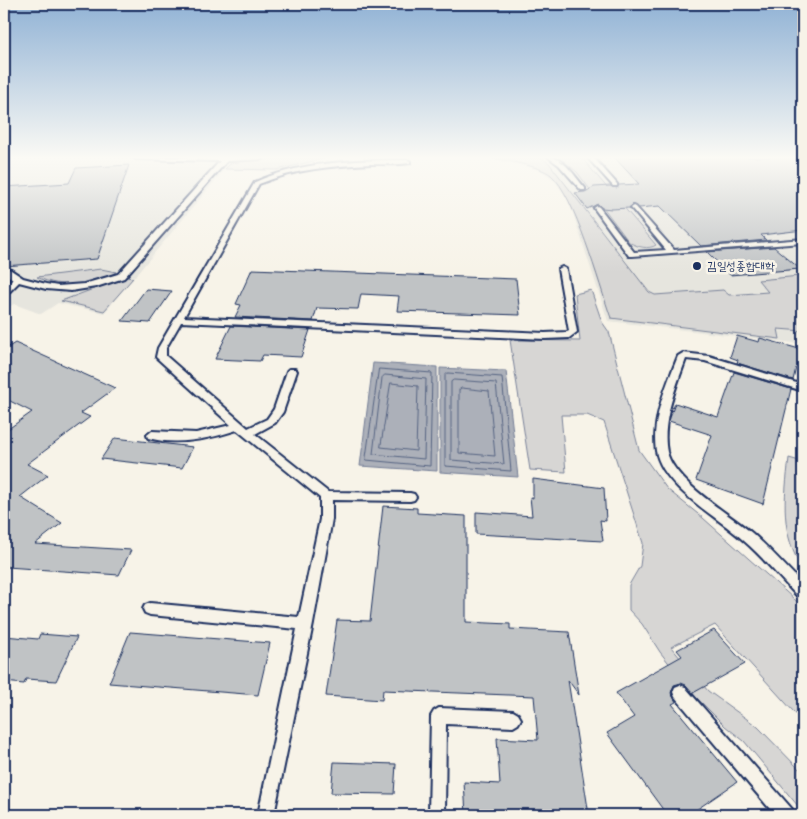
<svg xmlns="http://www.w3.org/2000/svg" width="807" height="819" font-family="Kalam,'Poor Story',sans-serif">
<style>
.built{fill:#e6e5de}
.green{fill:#d7d6d4;stroke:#798299}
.water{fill:#acb0b9;stroke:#727c95}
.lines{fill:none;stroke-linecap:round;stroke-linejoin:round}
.shore{stroke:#556382;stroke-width:1}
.building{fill:#c0c3c5;stroke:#1b2f5e}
.service-casing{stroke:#1b2f5e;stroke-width:4}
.service{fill:#f7f3e8;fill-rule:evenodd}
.poi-dot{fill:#1b2f5e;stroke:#f7f3e8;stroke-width:2}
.labels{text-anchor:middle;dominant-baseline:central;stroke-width:5;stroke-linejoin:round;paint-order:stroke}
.far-poi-label{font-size:12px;fill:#1b2f5e;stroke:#f7f3e8;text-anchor:start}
</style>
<rect width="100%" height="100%" fill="#f7f3e8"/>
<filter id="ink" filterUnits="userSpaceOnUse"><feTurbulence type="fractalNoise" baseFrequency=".02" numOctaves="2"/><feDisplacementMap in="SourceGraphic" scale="10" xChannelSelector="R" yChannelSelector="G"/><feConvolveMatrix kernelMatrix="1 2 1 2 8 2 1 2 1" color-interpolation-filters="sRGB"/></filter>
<g filter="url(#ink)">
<path class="built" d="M 4,157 L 331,157 L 277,171 L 225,169 L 104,313 L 58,303 L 41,314 L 14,304 L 4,310 Z
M 487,157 L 803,157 L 803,344 L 608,321 L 569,201 L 554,180 L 542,171 Z"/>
<path class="green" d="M 289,157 L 330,157 L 277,170 L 225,169 L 232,162 Z
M 489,157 L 540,157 L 549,163 L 649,292 L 655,295 L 723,290 L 729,295 L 768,292 L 758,280 L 800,276 L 803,272 L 803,331 L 778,329 L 780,339 L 611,318 C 599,285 575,195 551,175 C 539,165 504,161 489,157 Z
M 559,157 L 581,157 L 656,245 C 649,250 637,247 629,242 L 577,172 Z
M 101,269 L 116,272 C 92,286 62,289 37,277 Z
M 126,277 L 133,278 L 104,311 L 61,301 Z
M 591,290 L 602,322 L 609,332 L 639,450 L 667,489 L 703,518 L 803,607 L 803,722 L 715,625 L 671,647 L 708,691 L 758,727 L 803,773 L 803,812 L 744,741 L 725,726 L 695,696 L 660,652 L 642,624 L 629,610 L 629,585 L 640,566 L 643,543 L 604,422 L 587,415 L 561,415 L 566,472 L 530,470 L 510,340 L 580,341 L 575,294 Z
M 789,458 L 803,462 L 803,570 C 780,533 784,500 789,458 Z"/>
<path class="water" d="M 373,363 L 437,367 L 437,471 L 360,466 Z
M 440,368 L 506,371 L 518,477 L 440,472 Z"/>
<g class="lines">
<path class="shore" d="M 379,369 L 432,373 L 430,466 L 366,460 Z
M 448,373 L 502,377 L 511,471 L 445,466 L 445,376 Z
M 385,375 L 426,379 L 424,459 L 373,454 L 382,378 Z
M 454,380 L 496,383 L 504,464 L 451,460 L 451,382 Z
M 391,383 L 418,386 L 416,451 L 381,447 Z
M 462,388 L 489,391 L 495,456 L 459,453 L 459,390 Z"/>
</g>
<path class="building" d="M 614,157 L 803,157 L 803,230 L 761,235 L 766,240 L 701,246 L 660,206 L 639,208 L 633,204 L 629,208 L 612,209 L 602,208 L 598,204 L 587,209 L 575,193 L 585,192 L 594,187 L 610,186 L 617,188 L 619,185 L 639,184 Z
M 129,165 L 97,259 L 4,266 L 4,187 L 69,183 L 76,168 Z
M 774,247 L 800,269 L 730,275 L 707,252 Z
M 252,269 L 516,279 L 520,315 L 397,311 L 399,296 L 361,294 L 358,309 L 317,308 L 313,321 L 235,317 L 241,305 L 236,304 Z
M 146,289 L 172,291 L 150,323 L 122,321 Z
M 231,326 L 310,330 L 301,357 L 263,355 L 260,361 L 215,359 Z
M 737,336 L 759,342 L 760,338 L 803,350 L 803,370 L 796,368 L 793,380 L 737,363 L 738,360 L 730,357 Z
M 15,343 L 115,388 L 81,413 L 90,417 L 27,464 L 48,475 L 20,497 L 62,523 L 35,544 L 131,550 L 119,575 L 7,567 L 4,569 L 4,432 L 32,412 L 4,398 L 4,350 Z
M 734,372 L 791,389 L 763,504 L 696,480 L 712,435 L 669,421 L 675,403 L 718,417 Z
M 115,438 L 193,447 L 182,468 L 101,459 Z
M 533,479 L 604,488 L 606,521 L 600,520 L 603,541 L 476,534 L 476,512 L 532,516 L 530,497 L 533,498 Z
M 383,506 L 417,508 L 417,513 L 466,516 L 466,622 L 510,624 L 510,629 L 569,632 L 579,695 L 568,680 L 589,815 L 466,815 L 464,782 L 500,784 L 497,738 L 538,740 L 534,696 L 383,690 L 382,700 L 326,696 L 337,620 L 370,621 Z
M 714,630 L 745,664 L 693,693 L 686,685 L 681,683 L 674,685 L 671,693 L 676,702 L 672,704 L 737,782 L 696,810 L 696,815 L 667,815 L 607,733 L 634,717 L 616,693 L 682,656 L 677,650 Z
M 130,632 L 270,643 L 258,695 L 109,683 Z
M 40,634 L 77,637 L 56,681 L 26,679 L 24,684 L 4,682 L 4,636 L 38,639 Z
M 334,762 L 396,764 L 394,794 L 331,793 Z"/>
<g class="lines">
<g class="service-casing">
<path id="service" d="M 133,157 L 265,157 L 262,159 L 227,161 L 124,278 L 96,287 L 71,291 L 46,289 L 19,282 L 7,294 L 4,294 L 4,288 L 13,279 L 4,273 L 4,268 L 11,270 L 23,278 L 46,284 L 58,286 L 84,284 L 118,274 L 220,161 L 136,159 Z
M 548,157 C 564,157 575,177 585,188 L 585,190 L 581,190 L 559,165 Z
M 587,157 L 593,157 L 617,184 L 617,186 L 613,186 Z
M 408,160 L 410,161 L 410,163 C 397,165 384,164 371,164 C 333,166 295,169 259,184 L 184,317 L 545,333 L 567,332 L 569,331 L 558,269 L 562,267 L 566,269 L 577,332 L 569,338 L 545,339 L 181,322 L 166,348 L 166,356 L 248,428 L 267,419 L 274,409 L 287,371 L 289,369 L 295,369 L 297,371 L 283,412 L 275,423 L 255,434 L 328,492 L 410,493 L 414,494 L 416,497 L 414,500 L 410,501 L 332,500 L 332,519 L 313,624 L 274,815 L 258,815 L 297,629 L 150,615 L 145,613 L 143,609 L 145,605 L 150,603 L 299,617 L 320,519 L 320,498 L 237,430 C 209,439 177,446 148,438 L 147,435 L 152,431 L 196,433 L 231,425 L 158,359 L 156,357 L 158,348 L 255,182 C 302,161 357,160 408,160 Z
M 597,206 L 599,207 L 634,252 L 666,250 L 632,209 L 631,208 L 634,206 L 636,207 L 674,250 L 803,239 L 803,243 L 632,256 L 629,256 L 594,208 Z
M 683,353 L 709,356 L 803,385 L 803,391 L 705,361 L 686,359 C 676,387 661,422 667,452 C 674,482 728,513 752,533 C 770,549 786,567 803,584 L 803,599 L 798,597 C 780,578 763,557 743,540 C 717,516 663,488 656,451 C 651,420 667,384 678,356 Z
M 680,685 L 685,687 L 792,809 L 794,815 L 775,815 L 675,697 L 673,692 L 675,687 Z
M 439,708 L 513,711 L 518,714 L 521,719 L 518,724 L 513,727 L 446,724 L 445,815 L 429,815 L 431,716 L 434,711 Z"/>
</g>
<use href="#service" class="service"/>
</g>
</g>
<linearGradient id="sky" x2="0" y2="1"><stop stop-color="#90b2d5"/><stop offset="0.58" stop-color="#fbfaf5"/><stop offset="1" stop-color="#fbfaf5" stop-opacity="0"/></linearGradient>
<rect width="807" height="272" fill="url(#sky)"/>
<circle class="poi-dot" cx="697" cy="266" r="5"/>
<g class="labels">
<g class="far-poi-label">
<text x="707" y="266">김일성종합대학</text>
</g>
</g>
<rect width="807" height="819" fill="none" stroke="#f7f3e8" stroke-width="20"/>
<rect x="10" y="10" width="787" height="799" fill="none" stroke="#1b2f5e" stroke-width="2" filter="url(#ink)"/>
</svg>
